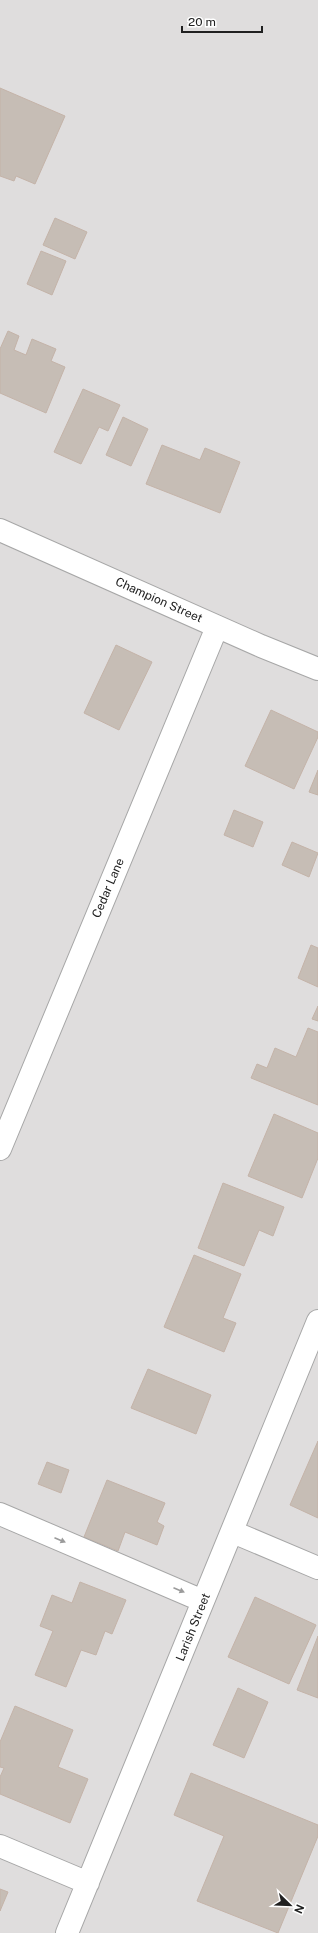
<svg xmlns="http://www.w3.org/2000/svg" width="318" height="1933" font-family="'Public Sans',sans-serif">
<style>
.residential{fill:#dfdddd}
.building{fill:#c6bdb5;stroke:#c4b3a8}
.lines{fill:none;stroke-linecap:round;stroke-linejoin:round}
.minor-casing{stroke:#a7a7a7;stroke-width:24}
.minor{stroke:#fff;stroke-width:22}
.oneway{fill:#9b9b9b}
.labels{text-anchor:middle;dominant-baseline:central;stroke-width:3.5;stroke-linejoin:round;paint-order:stroke}
.street-label{font-size:12px;fill:#202020;stroke:#fff}
</style>
<rect width="100%" height="100%" fill="#f1ede7"/>
<path class="residential" d="M 0,0 L 318,0 L 318,1933 L 0,1933 Z"/>
<path class="building" d="M 0,88 L 65,116 L 35,184 L 16,176 L 14,181 L 0,176 Z
M 55,218 L 87,232 L 75,259 L 43,245 Z
M 41,251 L 66,261 L 52,295 L 27,284 Z
M 8,331 L 19,336 L 14,350 L 26,355 L 32,339 L 56,349 L 51,361 L 65,367 L 46,413 L 0,393 L 0,349 Z
M 83,389 L 120,405 L 108,431 L 99,427 L 81,464 L 54,452 Z
M 123,417 L 148,429 L 131,466 L 106,455 Z
M 162,445 L 200,460 L 205,448 L 240,462 L 220,513 L 146,484 Z
M 116,645 L 152,662 L 119,730 L 84,713 Z
M 271,710 L 318,732 L 318,737 L 294,789 L 245,766 Z
M 318,770 L 318,795 L 309,792 Z
M 234,810 L 263,822 L 253,847 L 224,835 Z
M 292,842 L 318,853 L 309,877 L 282,865 Z
M 311,945 L 318,948 L 318,987 L 298,978 Z
M 318,1006 L 318,1021 L 312,1019 Z
M 308,1028 L 318,1032 L 318,1105 L 251,1078 L 257,1064 L 267,1068 L 275,1048 L 296,1057 Z
M 274,1114 L 318,1133 L 318,1158 L 302,1198 L 248,1176 Z
M 223,1183 L 284,1207 L 273,1236 L 259,1230 L 244,1266 L 198,1248 Z
M 194,1255 L 241,1274 L 223,1318 L 236,1323 L 224,1352 L 164,1327 Z
M 148,1369 L 211,1395 L 196,1434 L 131,1408 Z
M 318,1441 L 318,1518 L 290,1505 Z
M 47,1462 L 69,1470 L 61,1493 L 38,1484 Z
M 107,1480 L 165,1503 L 157,1522 L 164,1526 L 157,1545 L 125,1532 L 118,1551 L 84,1537 Z
M 80,1582 L 126,1600 L 112,1634 L 105,1631 L 96,1655 L 81,1650 L 66,1687 L 35,1675 L 53,1631 L 40,1626 L 52,1595 L 72,1603 Z
M 255,1597 L 316,1625 L 289,1684 L 228,1657 Z
M 318,1636 L 318,1698 L 297,1690 Z
M 238,1688 L 268,1702 L 244,1758 L 213,1745 Z
M 15,1706 L 73,1730 L 58,1767 L 88,1779 L 70,1823 L 0,1794 L 0,1777 L 4,1768 L 0,1767 L 0,1742 Z
M 191,1773 L 318,1825 L 318,1836 L 278,1933 L 197,1901 L 224,1836 L 174,1815 Z
M 0,1889 L 8,1892 L 0,1911 Z"/>
<g class="lines">
<g class="minor-casing">
<path id="minor" d="M 0,530 L 261,646 L 318,669
M 0,1149 L 217,627
M 0,1514 L 203,1601
M 233,1532 L 318,1568
M 0,1846 L 88,1883
M 67,1933 L 318,1321"/>
</g>
<use href="#minor" class="minor"/>
</g>
<defs><path id="oneway-solid" d="M-6-.8H1V-3.2L6.5 0L1 3.2V.8H-6Z"/></defs>
<g class="oneway">
<use href="#oneway-solid" transform="translate(60 1540) rotate(23)"/>
<use href="#oneway-solid" transform="translate(179 1590) rotate(23)"/>
</g>
<g class="labels">
<g class="street-label">
<text transform="translate(159 600) rotate(24)">Champion Street</text>
<text transform="translate(108 888) rotate(-67)">Cedar Lane</text>
<text transform="translate(193 1627) rotate(-68)">Larish Street</text>
</g>
</g>
<g transform="translate(290 1905) rotate(113)" stroke="#ffffff" stroke-width="3" paint-order="stroke">
<path d="M0-3L7 15L0 10L-7 15Z" fill="#202020"/>
<text y="-6" font-size="11" font-weight="bold" text-anchor="middle" fill="#202020">N</text>
</g>
<path d="M182 26v6h80v-6" fill="none" stroke="#202020" stroke-width="2"/>
<text x="188" y="26" font-size="12" fill="#202020" stroke="#ffffff" stroke-width="3" paint-order="stroke">20 m</text>
</svg>
